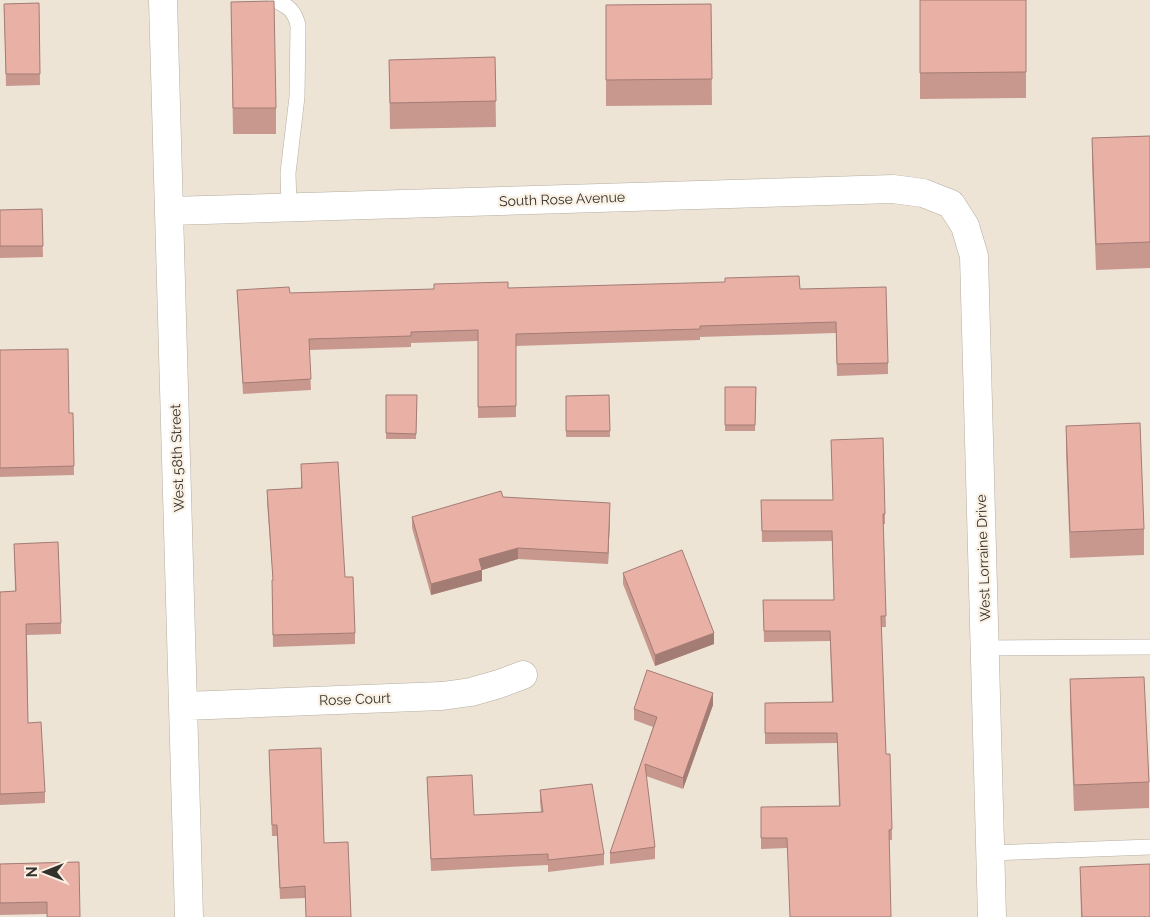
<svg xmlns="http://www.w3.org/2000/svg" width="1150" height="917" font-family="Raleway,sans-serif">
<style>
.lines{fill:none;stroke-linecap:round;stroke-linejoin:round}
.service-casing{stroke:#b5ada0;stroke-width:16}
.minor-casing{stroke:#b5ada0;stroke-width:29}
.service{stroke:#fff;stroke-width:15}
.minor{stroke:#fff;stroke-width:28}
.wall{fill:#c8988f}
.shaded-wall{fill:#a37c74}
.building{fill:#e9b1a6;stroke:#a37c74}
.labels{text-anchor:middle;dominant-baseline:central;stroke-width:4.5;stroke-linejoin:round;paint-order:stroke}
.street-label{font-size:14px;fill:#34312b;stroke:#faf1e4}
</style>
<rect width="100%" height="100%" fill="#ede4d6"/>
<g class="lines">
<g class="service-casing">
<path id="service" d="M 275,0 C 289,7 294,10 298,25 L 297,97 L 288,173 L 289,207
M 985,648 L 1150,647
M 991,853 L 1150,847"/>
</g>
<g class="minor-casing">
<path id="minor" d="M 163,0 L 189,917
M 170,211 L 893,189 L 923,193 L 951,204 L 965,226 L 974,256 L 992,917
M 184,706 L 442,696 L 471,692 L 499,684 L 523,675"/>
</g>
<use href="#service" class="service"/>
<use href="#minor" class="minor"/>
</g>
<path class="wall" d="M 920,0 L 1026,0 L 1026,98 L 920,99 Z
M 231,2 L 276,108 L 276,134 L 233,134 Z
M 39,3 L 40,85 L 6,86 L 4,4 Z
M 711,4 L 712,105 L 606,106 L 606,5 Z
M 495,57 L 496,127 L 390,129 L 389,60 Z
M 1150,136 L 1150,268 L 1096,270 L 1092,164 L 1092,138 Z
M 42,209 L 43,257 L 0,258 L 0,210 Z
M 508,288 L 800,289 L 888,363 L 888,374 L 837,376 L 836,333 L 700,337 L 700,340 L 516,346 L 516,417 L 478,418 L 478,341 L 411,343 L 411,347 L 309,350 L 311,390 L 243,394 L 237,290 L 290,293 Z
M 0,350 L 69,413 L 73,413 L 74,475 L 0,477 Z
M 725,387 L 756,387 L 755,431 L 725,431 Z
M 386,395 L 417,395 L 416,439 L 386,439 Z
M 609,395 L 610,437 L 566,437 L 566,396 Z
M 1066,426 L 1144,529 L 1144,555 L 1070,558 L 1066,452 Z
M 831,440 L 885,514 L 885,524 L 883,524 L 886,627 L 881,627 L 886,754 L 892,829 L 892,840 L 787,848 L 761,849 L 761,807 L 839,806 L 837,743 L 765,744 L 765,703 L 832,702 L 830,641 L 764,642 L 763,600 L 834,600 L 832,541 L 762,542 L 761,500 L 833,500 Z
M 301,464 L 345,577 L 355,633 L 355,644 L 273,647 L 272,591 L 273,580 L 267,502 L 267,490 L 301,488 Z
M 503,497 L 610,514 L 608,564 L 518,559 L 482,570 L 482,581 L 431,595 L 412,528 L 412,517 Z
M 14,544 L 61,623 L 61,634 L 27,635 L 28,723 L 45,792 L 45,803 L 0,805 L 0,592 L 15,591 Z
M 623,573 L 714,644 L 655,666 L 623,584 Z
M 1070,679 L 1149,782 L 1149,808 L 1074,811 L 1070,705 Z
M 713,705 L 683,789 L 646,776 L 655,847 L 655,859 L 610,864 L 610,853 L 653,727 L 634,720 L 634,709 Z
M 269,750 L 324,843 L 351,917 L 306,917 L 305,898 L 280,899 L 277,836 L 272,836 Z
M 427,777 L 474,815 L 541,812 L 540,802 L 540,790 L 604,854 L 604,865 L 548,872 L 548,865 L 431,871 Z
M 79,862 L 47,914 L 0,915 L 0,864 Z
M 1080,867 L 1150,917 L 1081,917 Z"/>
<path class="shaded-wall" d="M 610,503 L 610,514 L 608,564 L 608,553 Z
M 518,548 L 518,559 L 482,570 L 482,581 L 431,595 L 431,584 L 479,559 Z
M 714,633 L 714,644 L 655,666 L 655,655 Z
M 713,693 L 713,705 L 683,789 L 683,778 Z"/>
<path class="building" d="M 920,0 L 1026,0 L 1026,72 L 920,73 Z
M 274,1 L 276,108 L 233,108 L 231,2 Z
M 39,3 L 40,74 L 6,74 L 4,4 Z
M 711,4 L 712,79 L 606,80 L 606,5 Z
M 495,57 L 496,101 L 390,103 L 389,60 Z
M 1150,136 L 1150,242 L 1096,244 L 1092,138 Z
M 42,209 L 43,246 L 0,246 L 0,210 Z
M 799,276 L 800,289 L 886,287 L 888,363 L 837,364 L 836,322 L 700,326 L 700,329 L 516,334 L 516,406 L 478,407 L 478,330 L 411,332 L 411,336 L 309,339 L 311,379 L 243,383 L 237,290 L 289,287 L 290,293 L 434,289 L 434,284 L 508,282 L 508,288 L 725,282 L 725,278 Z
M 68,349 L 69,413 L 73,413 L 74,466 L 0,468 L 0,350 Z
M 725,387 L 756,387 L 755,425 L 725,425 Z
M 386,395 L 417,395 L 416,434 L 386,433 Z
M 609,395 L 610,431 L 566,431 L 566,396 Z
M 1140,423 L 1144,529 L 1070,532 L 1066,426 Z
M 883,438 L 885,514 L 883,514 L 886,616 L 881,616 L 886,754 L 890,754 L 892,829 L 889,830 L 891,917 L 790,917 L 787,838 L 761,838 L 761,807 L 840,806 L 837,733 L 765,733 L 765,703 L 833,702 L 830,631 L 764,631 L 763,600 L 834,600 L 832,531 L 762,531 L 761,500 L 833,500 L 831,440 Z
M 338,462 L 345,577 L 353,577 L 355,633 L 273,635 L 272,580 L 273,580 L 267,490 L 302,488 L 301,464 Z
M 501,491 L 503,497 L 610,503 L 608,553 L 518,548 L 479,559 L 482,570 L 431,584 L 412,517 Z
M 58,542 L 61,623 L 26,624 L 28,723 L 41,722 L 45,792 L 0,794 L 0,592 L 16,591 L 14,544 Z
M 682,550 L 714,633 L 655,655 L 623,573 Z
M 647,670 L 713,693 L 683,778 L 645,764 L 655,847 L 610,853 L 657,717 L 634,709 Z
M 1144,677 L 1149,782 L 1074,785 L 1070,679 Z
M 321,748 L 324,843 L 348,842 L 351,917 L 306,917 L 305,886 L 280,888 L 277,825 L 272,825 L 269,750 Z
M 472,775 L 474,815 L 543,812 L 540,790 L 592,784 L 604,854 L 548,860 L 548,854 L 431,859 L 427,777 Z
M 79,862 L 80,917 L 47,917 L 47,902 L 0,903 L 0,864 Z
M 1150,864 L 1150,917 L 1082,917 L 1080,867 Z"/>
<g class="labels">
<g class="street-label">
<text transform="translate(562 199) rotate(-2)">South Rose Avenue</text>
<text transform="translate(177 458) rotate(-92)">West 58th Street</text>
<text transform="translate(983 558) rotate(-92)">West Lorraine Drive</text>
<text transform="translate(355 699) rotate(-2)">Rose Court</text>
</g>
</g>
<g transform="translate(45 872) rotate(270)" stroke="#faf1e4" stroke-width="4" paint-order="stroke">
<path d="M0-4L9 19L0 12L-9 19Z" fill="#34312b"/>
<text y="-8" font-size="14" font-weight="bold" text-anchor="middle" fill="#34312b">N</text>
</g>
</svg>
